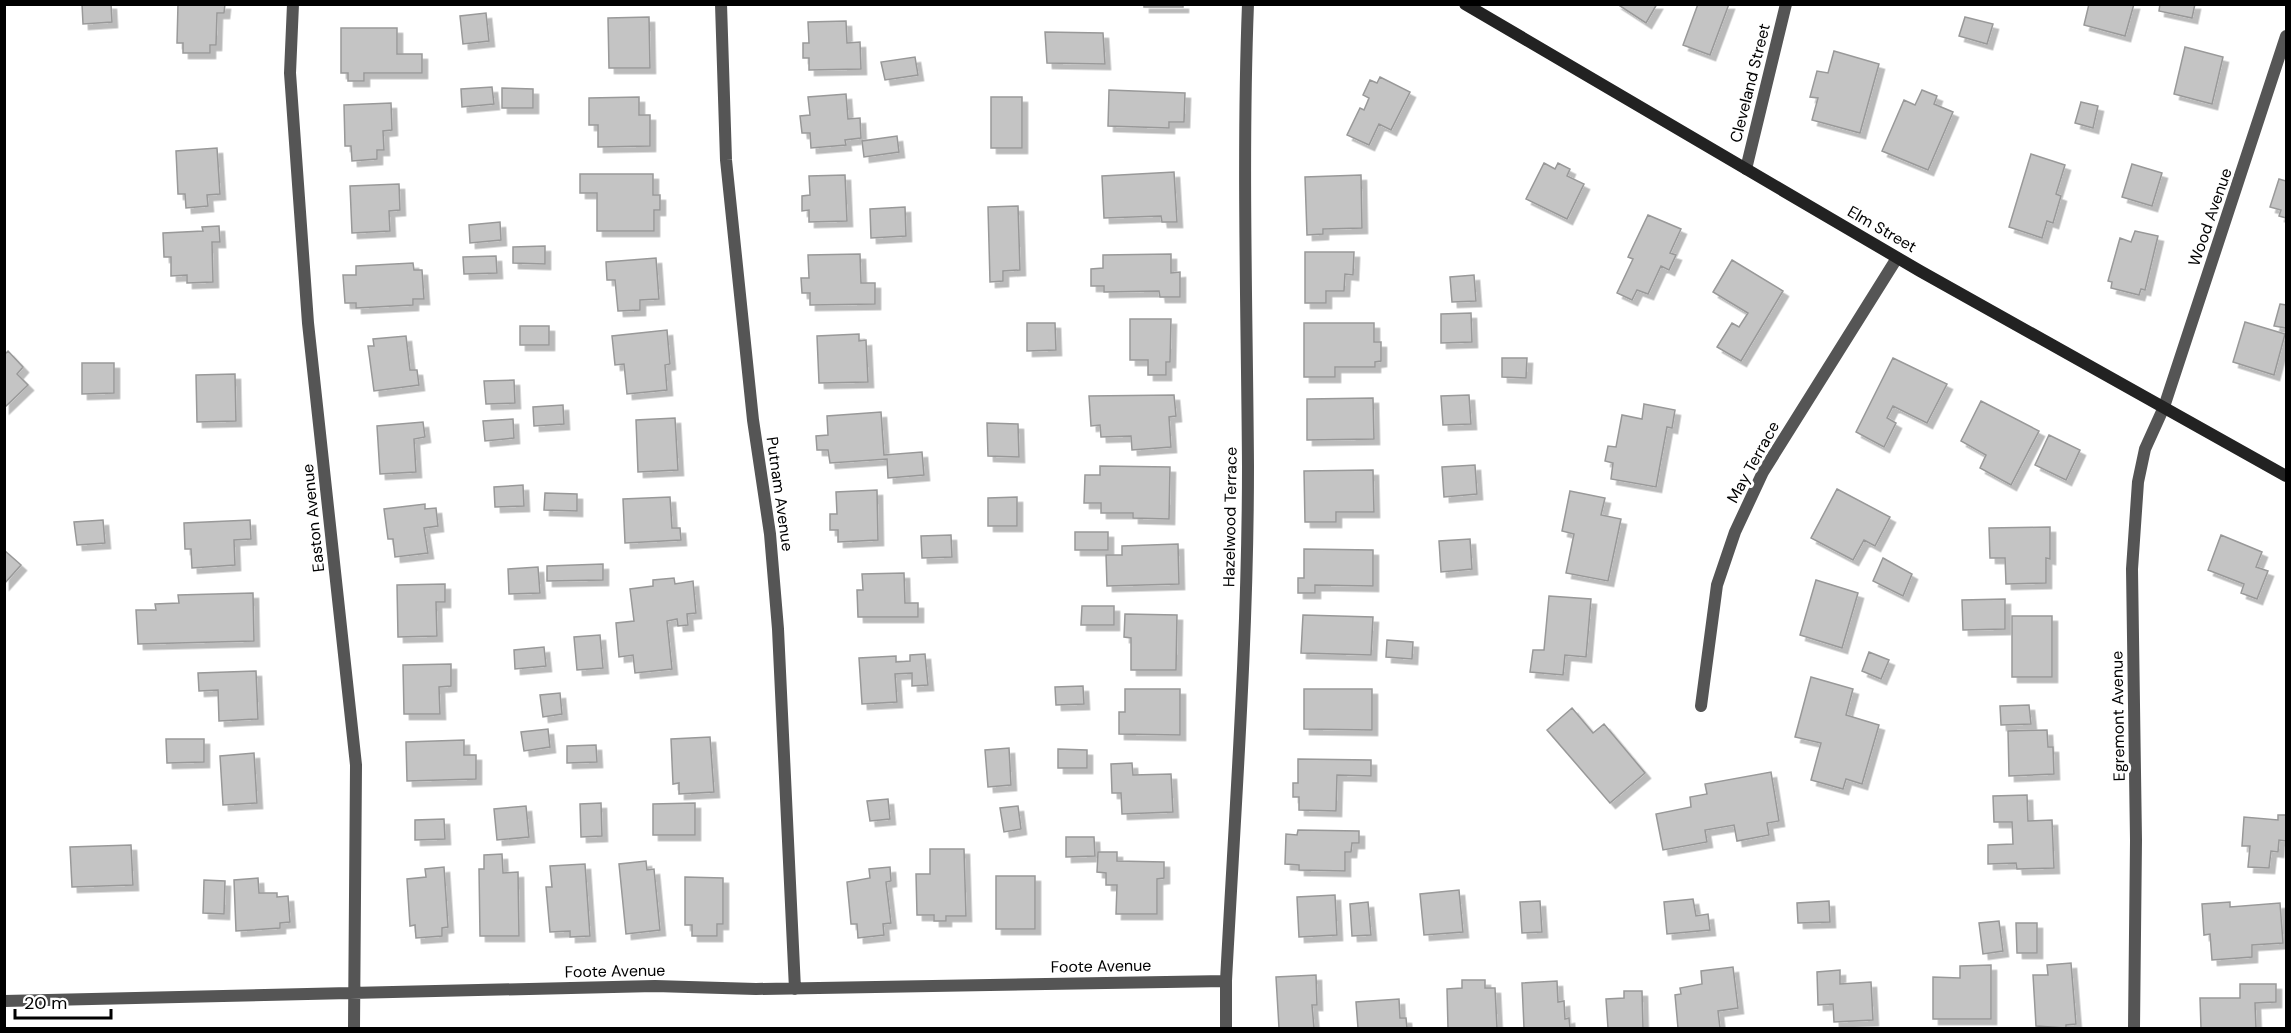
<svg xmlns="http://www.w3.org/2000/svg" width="2291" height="1033" font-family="'DM Sans',sans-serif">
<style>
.building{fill:#c4c4c4;stroke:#999;stroke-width:1.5;filter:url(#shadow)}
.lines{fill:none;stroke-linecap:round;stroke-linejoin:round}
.street{stroke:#555;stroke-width:12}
.secondary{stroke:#222;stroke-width:12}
.labels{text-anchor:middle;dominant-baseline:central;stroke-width:6;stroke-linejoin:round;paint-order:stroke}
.street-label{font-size:16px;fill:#000;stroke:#fff}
</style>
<defs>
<filter id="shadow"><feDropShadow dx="5.5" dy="5.5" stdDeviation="0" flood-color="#0004"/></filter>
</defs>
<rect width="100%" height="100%" fill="#fff"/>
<path class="building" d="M 82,4 L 111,4 L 112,22 L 83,24 Z
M 178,4 L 225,4 L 224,13 L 217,13 L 216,45 L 210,45 L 210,53 L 183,53 L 183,43 L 177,43 Z
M 1144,4 L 1183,4 L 1183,7 L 1144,7 Z
M 1617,4 L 1657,4 L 1646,23 Z
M 1698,4 L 1729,4 L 1710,55 L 1683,45 Z
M 2089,4 L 2134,4 L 2125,36 L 2084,25 Z
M 2160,4 L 2195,4 L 2192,18 L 2159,11 Z
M 486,13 L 489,41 L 463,44 L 460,16 Z
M 649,17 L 650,68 L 609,68 L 608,18 Z
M 1965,17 L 1993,24 L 1987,44 L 1959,36 Z
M 846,21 L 847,43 L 860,42 L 861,69 L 809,70 L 809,58 L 803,58 L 803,43 L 809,43 L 808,22 Z
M 341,28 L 397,28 L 397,54 L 422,54 L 422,73 L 364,73 L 364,81 L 348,81 L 348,73 L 341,73 Z
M 1045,32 L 1103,33 L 1105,64 L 1047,63 Z
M 2185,47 L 2223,57 L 2212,104 L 2174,94 Z
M 1834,51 L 1879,64 L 1860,133 L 1812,120 L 1818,98 L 1810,97 L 1817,71 L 1828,73 Z
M 915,57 L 918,75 L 885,80 L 881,62 Z
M 1380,77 L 1410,92 L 1391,130 L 1379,124 L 1369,145 L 1347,135 L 1360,108 L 1364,110 L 1369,98 L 1363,95 L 1370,80 L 1377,83 Z
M 492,87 L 494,104 L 462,107 L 461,89 Z
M 502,88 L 533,89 L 533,108 L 502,108 Z
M 1109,90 L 1185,93 L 1184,122 L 1169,122 L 1169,128 L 1108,126 Z
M 1922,90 L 1937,96 L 1934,104 L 1953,112 L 1928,170 L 1882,151 L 1904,100 L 1915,105 Z
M 846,94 L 848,119 L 860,118 L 861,138 L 845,140 L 846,145 L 811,148 L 810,133 L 802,133 L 800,116 L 810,115 L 808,97 Z
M 639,97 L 639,115 L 650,115 L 650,146 L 598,147 L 598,125 L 589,125 L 589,98 Z
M 991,97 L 1022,97 L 1022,148 L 991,148 Z
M 2081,102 L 2098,106 L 2093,128 L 2075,123 Z
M 391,103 L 392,130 L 383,131 L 384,150 L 377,150 L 377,159 L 352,161 L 351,146 L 345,146 L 344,105 Z
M 897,136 L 899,152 L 864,157 L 862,141 Z
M 217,148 L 220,194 L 207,195 L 208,206 L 186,208 L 185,194 L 178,194 L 176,151 Z
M 2031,154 L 2065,165 L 2056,194 L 2061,196 L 2053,223 L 2047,221 L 2042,238 L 2009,227 Z
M 1544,163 L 1555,169 L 1558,163 L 1570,169 L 1567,176 L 1584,184 L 1567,219 L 1526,199 Z
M 2132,164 L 2162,173 L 2152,206 L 2122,197 Z
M 1174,172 L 1177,222 L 1162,222 L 1161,216 L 1104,218 L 1102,176 Z
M 580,174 L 653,174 L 653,195 L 660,195 L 660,210 L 654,210 L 654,231 L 597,231 L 597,193 L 580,193 Z
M 845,175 L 847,221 L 809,222 L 809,210 L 802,211 L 802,196 L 810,195 L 809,176 Z
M 1361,175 L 1362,228 L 1323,229 L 1323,234 L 1307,235 L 1305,177 Z
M 2279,179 L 2286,181 L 2286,218 L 2279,216 L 2281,210 L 2270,207 Z
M 399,184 L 400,210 L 389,211 L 390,231 L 352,233 L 350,186 Z
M 1018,206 L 1020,270 L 1003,271 L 1003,281 L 990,282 L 988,207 Z
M 905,207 L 906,236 L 871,238 L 870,209 Z
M 1648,215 L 1681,229 L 1670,253 L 1676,255 L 1669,270 L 1661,266 L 1648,294 L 1637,290 L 1632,300 L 1617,293 L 1633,259 L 1628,257 Z
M 500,222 L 501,240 L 470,243 L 469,225 Z
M 219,226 L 220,242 L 212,242 L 213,282 L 187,283 L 187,275 L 171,276 L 171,257 L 164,257 L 163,233 L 203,231 L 202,227 Z
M 2135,231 L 2158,236 L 2145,290 L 2141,289 L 2139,295 L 2111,288 L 2112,282 L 2108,281 L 2120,238 L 2131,242 Z
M 545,246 L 545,264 L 513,263 L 513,247 Z
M 1305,252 L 1354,252 L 1353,275 L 1345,274 L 1344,291 L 1326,291 L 1326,303 L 1305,303 Z
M 860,254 L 861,283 L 875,283 L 875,304 L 810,305 L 810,293 L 802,293 L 801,278 L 809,278 L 808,255 Z
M 1171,254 L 1171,273 L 1180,272 L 1180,297 L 1160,297 L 1159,291 L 1104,292 L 1104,286 L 1091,286 L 1091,269 L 1103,268 L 1103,255 Z
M 496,256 L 497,273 L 464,274 L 463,257 Z
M 656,258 L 659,299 L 640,300 L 640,310 L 618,311 L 615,280 L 607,280 L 606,262 Z
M 1732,260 L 1783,291 L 1741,361 L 1717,347 L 1732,323 L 1739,327 L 1748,313 L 1713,292 Z
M 413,263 L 414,270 L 422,270 L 424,299 L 413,299 L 413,305 L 356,308 L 356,303 L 345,303 L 343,275 L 356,275 L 356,266 Z
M 1474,275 L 1476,301 L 1452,302 L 1450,277 Z
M 2280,304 L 2286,305 L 2286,328 L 2274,326 Z
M 1471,313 L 1472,342 L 1441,343 L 1441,314 Z
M 1130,319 L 1171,319 L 1170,362 L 1166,362 L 1166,375 L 1148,375 L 1148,360 L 1130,360 Z
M 2245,322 L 2285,334 L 2274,375 L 2233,362 Z
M 1027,323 L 1055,323 L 1056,350 L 1027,351 Z
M 1304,323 L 1374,323 L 1374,342 L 1381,342 L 1381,361 L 1375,362 L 1375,367 L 1335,367 L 1335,377 L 1304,377 Z
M 520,326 L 549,326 L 549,345 L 520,345 Z
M 667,330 L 670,364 L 665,365 L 667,390 L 627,394 L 624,364 L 615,365 L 612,336 Z
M 859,334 L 859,341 L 866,340 L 868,382 L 819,383 L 817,336 Z
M 406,336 L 410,370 L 417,370 L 419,385 L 374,391 L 368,346 L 374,346 L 373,339 Z
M 8,351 L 23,367 L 17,374 L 28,385 L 4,408 L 4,355 Z
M 1502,358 L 1527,358 L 1526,378 L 1502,377 Z
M 1893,358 L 1947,384 L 1927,423 L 1893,406 L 1887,418 L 1896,423 L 1884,447 L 1856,432 Z
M 82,363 L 114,363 L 114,393 L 82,394 Z
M 235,374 L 236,421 L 197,422 L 196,375 Z
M 514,380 L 515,403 L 486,404 L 484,381 Z
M 1174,395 L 1176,416 L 1169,417 L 1171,447 L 1132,450 L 1131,436 L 1101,437 L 1100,425 L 1091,426 L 1089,396 Z
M 1469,395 L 1471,424 L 1443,425 L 1441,396 Z
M 1373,398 L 1374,439 L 1307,440 L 1307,399 Z
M 1981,401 L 2039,431 L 2011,485 L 1980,468 L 1986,455 L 1961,441 Z
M 1644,404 L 1675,410 L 1672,428 L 1667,427 L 1656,487 L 1611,479 L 1613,463 L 1605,461 L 1608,446 L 1616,447 L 1622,415 L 1642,419 Z
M 563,405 L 564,424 L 534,426 L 533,407 Z
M 881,412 L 884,455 L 922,452 L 924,475 L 888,478 L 887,459 L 830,463 L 828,450 L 817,450 L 816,436 L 828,435 L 827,416 Z
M 675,418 L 678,470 L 638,472 L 636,420 Z
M 513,419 L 514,438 L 485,441 L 483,421 Z
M 423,422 L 425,437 L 414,439 L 416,472 L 380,474 L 377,426 Z
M 987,423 L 1018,424 L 1019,457 L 988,456 Z
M 2049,435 L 2080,450 L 2066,480 L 2035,465 Z
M 1475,465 L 1477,494 L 1444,497 L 1442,467 Z
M 1100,466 L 1170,467 L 1169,519 L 1133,518 L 1133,513 L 1101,513 L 1101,503 L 1084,503 L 1085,475 L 1100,475 Z
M 1373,470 L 1374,512 L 1336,512 L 1336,522 L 1305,522 L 1304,471 Z
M 523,485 L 524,506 L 495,507 L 494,487 Z
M 1837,489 L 1890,517 L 1875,546 L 1864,540 L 1853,560 L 1811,538 Z
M 877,490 L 878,540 L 838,542 L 838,530 L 830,530 L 830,514 L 837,514 L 836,492 Z
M 1570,491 L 1605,498 L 1601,515 L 1621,519 L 1608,581 L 1566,573 L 1574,534 L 1562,531 Z
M 545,493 L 577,494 L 577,511 L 544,510 Z
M 670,497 L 672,528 L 680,528 L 681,540 L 625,543 L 623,499 Z
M 1017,497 L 1017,526 L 988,526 L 988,498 Z
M 425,504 L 425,509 L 436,508 L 438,526 L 424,528 L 428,553 L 395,557 L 393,539 L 388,539 L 384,509 Z
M 103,520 L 105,543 L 77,545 L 74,522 Z
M 250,520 L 251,539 L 234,540 L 235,565 L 192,568 L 191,549 L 185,549 L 184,523 Z
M 2050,527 L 2050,559 L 2046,558 L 2046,583 L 2006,584 L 2005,558 L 1990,558 L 1989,528 Z
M 1075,532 L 1108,532 L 1108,550 L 1075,550 Z
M 951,535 L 952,557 L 922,558 L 921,536 Z
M 2221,535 L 2262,552 L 2256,567 L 2268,571 L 2257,599 L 2241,593 L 2244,584 L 2208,570 Z
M 1470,539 L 1472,569 L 1441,572 L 1439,541 Z
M 1178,544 L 1179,584 L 1107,586 L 1106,555 L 1122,555 L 1122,546 Z
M 1304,549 L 1373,550 L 1373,586 L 1315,585 L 1315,593 L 1298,593 L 1298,578 L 1304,578 Z
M 4,550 L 21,565 L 4,584 Z
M 1883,558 L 1912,574 L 1903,596 L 1873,581 Z
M 603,564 L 603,580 L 547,581 L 547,566 Z
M 538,567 L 540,593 L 509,594 L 508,569 Z
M 904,573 L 905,603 L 918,603 L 918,617 L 858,617 L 857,590 L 863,590 L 862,574 Z
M 674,578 L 675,584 L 693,581 L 696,613 L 687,614 L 688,625 L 678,626 L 677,619 L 667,621 L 672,669 L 635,673 L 633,655 L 619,657 L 616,623 L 634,621 L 630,589 L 653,586 L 653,580 Z
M 1816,580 L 1858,593 L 1842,648 L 1800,635 Z
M 445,584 L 445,602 L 436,602 L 437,636 L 398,637 L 397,585 Z
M 253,593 L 254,641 L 138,644 L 136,610 L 156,610 L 155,604 L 179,603 L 178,595 Z
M 1549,596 L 1591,599 L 1586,657 L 1565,655 L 1563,675 L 1530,672 L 1533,650 L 1544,650 Z
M 2005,599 L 2005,629 L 1963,630 L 1962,600 Z
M 1082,606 L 1114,606 L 1114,625 L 1081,625 Z
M 1125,614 L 1177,615 L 1176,670 L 1131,670 L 1131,638 L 1124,637 Z
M 1303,615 L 1373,617 L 1371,655 L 1301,653 Z
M 2012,616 L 2052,616 L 2052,677 L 2012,677 Z
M 600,635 L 603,668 L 577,670 L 574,637 Z
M 1387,640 L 1413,642 L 1412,659 L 1386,657 Z
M 544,647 L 546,666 L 515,669 L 514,650 Z
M 1869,652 L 1889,660 L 1881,679 L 1862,671 Z
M 925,654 L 928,685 L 912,686 L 912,673 L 895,674 L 897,702 L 862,704 L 859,658 L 896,656 L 896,662 L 910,661 L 910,655 Z
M 451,664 L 451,686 L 439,687 L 440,714 L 404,714 L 403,665 Z
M 256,671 L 258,719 L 219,721 L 218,690 L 199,691 L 198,673 Z
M 1811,677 L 1853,689 L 1846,715 L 1879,725 L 1862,784 L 1846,779 L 1843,789 L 1811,780 L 1821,743 L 1795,737 Z
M 1083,686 L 1084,704 L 1056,705 L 1055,687 Z
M 1125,689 L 1180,689 L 1180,735 L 1119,734 L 1119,712 L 1125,712 Z
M 1304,689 L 1372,689 L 1372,730 L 1304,729 Z
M 560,693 L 562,714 L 543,717 L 540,695 Z
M 2029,705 L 2031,724 L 2001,725 L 2000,706 Z
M 1572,708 L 1593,733 L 1604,724 L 1645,773 L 1610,803 L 1547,730 Z
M 548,729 L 550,747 L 524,751 L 521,732 Z
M 2047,730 L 2048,747 L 2053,747 L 2054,774 L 2009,776 L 2008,731 Z
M 710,737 L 714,792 L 679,794 L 679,783 L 673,784 L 671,739 Z
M 166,739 L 204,739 L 204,762 L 167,763 Z
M 464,740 L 464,755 L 476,755 L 476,779 L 407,781 L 406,742 Z
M 596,745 L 597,762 L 567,763 L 567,746 Z
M 1009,748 L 1011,785 L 988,787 L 985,750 Z
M 1058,749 L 1087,750 L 1087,768 L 1058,768 Z
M 254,753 L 257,803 L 223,805 L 220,756 Z
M 1298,759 L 1371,760 L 1371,776 L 1337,775 L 1336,811 L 1299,810 L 1299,797 L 1293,797 L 1293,783 L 1298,783 Z
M 1132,763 L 1133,775 L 1171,774 L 1173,812 L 1122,814 L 1121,793 L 1112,793 L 1111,764 Z
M 1771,772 L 1779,821 L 1767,823 L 1769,835 L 1737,841 L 1734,825 L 1705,830 L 1707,842 L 1663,850 L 1656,814 L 1691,807 L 1690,797 L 1707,794 L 1705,784 Z
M 2027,795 L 2028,821 L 2052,820 L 2054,868 L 2017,869 L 2016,863 L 1988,864 L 1988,845 L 2013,844 L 2012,822 L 1994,822 L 1993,796 Z
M 888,799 L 890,819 L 870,821 L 867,801 Z
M 601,803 L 602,836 L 581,837 L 580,804 Z
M 695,803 L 695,835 L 653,835 L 653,804 Z
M 526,806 L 529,837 L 497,840 L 494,809 Z
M 1018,806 L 1021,829 L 1004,832 L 1000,808 Z
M 2278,815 L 2286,815 L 2286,841 L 2279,840 L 2278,852 L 2271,851 L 2269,868 L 2248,867 L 2250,846 L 2242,846 L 2244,817 L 2278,820 Z
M 444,819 L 445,839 L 415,840 L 415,820 Z
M 1298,830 L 1359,831 L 1359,843 L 1352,843 L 1351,852 L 1345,852 L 1345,871 L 1299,870 L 1299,865 L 1285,864 L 1286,834 L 1297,835 Z
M 1066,837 L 1094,837 L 1095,856 L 1066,857 Z
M 131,845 L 133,885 L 72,887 L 70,847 Z
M 930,849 L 964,849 L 966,916 L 946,916 L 946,921 L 934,921 L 934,915 L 917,915 L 916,874 L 930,874 Z
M 1098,852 L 1117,852 L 1117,861 L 1164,862 L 1164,878 L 1157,879 L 1157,914 L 1116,914 L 1117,885 L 1106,885 L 1106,873 L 1097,872 Z
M 502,854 L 503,873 L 518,872 L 519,936 L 480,936 L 479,869 L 484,869 L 484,855 Z
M 646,861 L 647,870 L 654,869 L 660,930 L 626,934 L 619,864 Z
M 585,864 L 590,936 L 570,937 L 570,931 L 550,932 L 546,887 L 552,887 L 550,866 Z
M 444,867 L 448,927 L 442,928 L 442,936 L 416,938 L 415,925 L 410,926 L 407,879 L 426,877 L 425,869 Z
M 890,867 L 891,881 L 886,882 L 891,923 L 883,924 L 884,935 L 858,938 L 857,924 L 851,924 L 847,882 L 870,878 L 869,869 Z
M 996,876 L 1035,876 L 1035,929 L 996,929 Z
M 685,877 L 723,878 L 723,924 L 717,924 L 717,936 L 692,936 L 692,925 L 685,925 Z
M 258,878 L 259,893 L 277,893 L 277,897 L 288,896 L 290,922 L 280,923 L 280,928 L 236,931 L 234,880 Z
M 204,880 L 225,881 L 224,914 L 203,913 Z
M 1459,890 L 1463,932 L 1424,935 L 1420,894 Z
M 1335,895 L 1337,935 L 1299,937 L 1297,897 Z
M 1693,899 L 1696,916 L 1708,914 L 1710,930 L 1667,934 L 1664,902 Z
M 1540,901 L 1542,932 L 1522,933 L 1520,902 Z
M 1829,901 L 1830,922 L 1798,923 L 1797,903 Z
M 1368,902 L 1371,935 L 1352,936 L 1350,904 Z
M 2230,902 L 2230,907 L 2280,903 L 2283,943 L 2252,945 L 2252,957 L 2212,960 L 2210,934 L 2204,935 L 2202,904 Z
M 1999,921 L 2003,951 L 1983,954 L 1979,923 Z
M 2016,923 L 2037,923 L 2037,953 L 2017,953 Z
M 2071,963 L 2076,1024 L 2066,1025 L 2066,1028 L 2036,1026 L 2033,975 L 2048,975 L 2047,965 Z
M 1991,965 L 1991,1019 L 1933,1019 L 1933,977 L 1960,978 L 1960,966 Z
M 1733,967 L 1738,1008 L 1718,1011 L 1720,1028 L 1678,1028 L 1675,995 L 1681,994 L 1680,988 L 1702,984 L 1701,971 Z
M 1840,970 L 1840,984 L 1871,982 L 1873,1020 L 1834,1022 L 1833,1004 L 1818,1005 L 1817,972 Z
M 1316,975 L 1317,1005 L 1312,1005 L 1314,1028 L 1279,1028 L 1276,977 Z
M 1462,980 L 1485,980 L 1485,988 L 1495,988 L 1497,1028 L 1448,1028 L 1447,989 L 1462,988 Z
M 1557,981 L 1558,1002 L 1564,1001 L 1565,1019 L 1569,1018 L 1570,1028 L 1524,1028 L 1522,983 Z
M 2240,984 L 2276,984 L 2276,1002 L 2255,1003 L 2256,1028 L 2201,1028 L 2200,998 L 2240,998 Z
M 1624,991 L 1642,991 L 1643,1028 L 1608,1028 L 1606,999 L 1624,998 Z
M 1399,999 L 1400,1018 L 1406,1018 L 1407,1028 L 1358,1028 L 1356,1002 Z"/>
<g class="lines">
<path class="street" d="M 293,4 L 290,73 L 308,323 L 356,765 L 354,1028
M 721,4 L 726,160 L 753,420 L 770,534 L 778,629 L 795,989
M 1746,169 L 1786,4
M 1701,706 L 1717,585 L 1735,532 L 1763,472 L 1897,258
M 4,1001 L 655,986 L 756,989 L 1226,981
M 1226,1028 L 1226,981 C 1235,809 1248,638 1248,466 C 1247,312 1242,158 1248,4
M 2134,1028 L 2136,840 L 2132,569 L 2138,482 L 2145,449 L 2164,407 L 2286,36"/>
<path class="secondary" d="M 1465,4 L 1920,271 L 2286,476"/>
</g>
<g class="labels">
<g class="street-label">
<text transform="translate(1750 83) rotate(-76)">Cleveland Street</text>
<text transform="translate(2210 217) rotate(-71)">Wood Avenue</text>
<text transform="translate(1882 229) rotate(30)">Elm Street</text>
<text transform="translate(1753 462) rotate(-61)">May Terrace</text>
<text transform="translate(780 494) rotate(82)">Putnam Avenue</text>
<text transform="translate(1230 517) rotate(-89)">Hazelwood Terrace</text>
<text transform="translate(313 518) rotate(-96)">Easton Avenue</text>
<text transform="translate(2118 716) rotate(-91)">Egremont Avenue</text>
<text transform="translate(1101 966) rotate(-1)">Foote Avenue</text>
<text transform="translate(615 971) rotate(-1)">Foote Avenue</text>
</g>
</g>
<rect width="2291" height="1033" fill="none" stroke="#000000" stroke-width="12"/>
<path d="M15 1009v9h96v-9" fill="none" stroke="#000000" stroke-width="3"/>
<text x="24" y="1009" font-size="18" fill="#000000" stroke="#ffffff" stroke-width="4.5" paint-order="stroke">20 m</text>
</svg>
